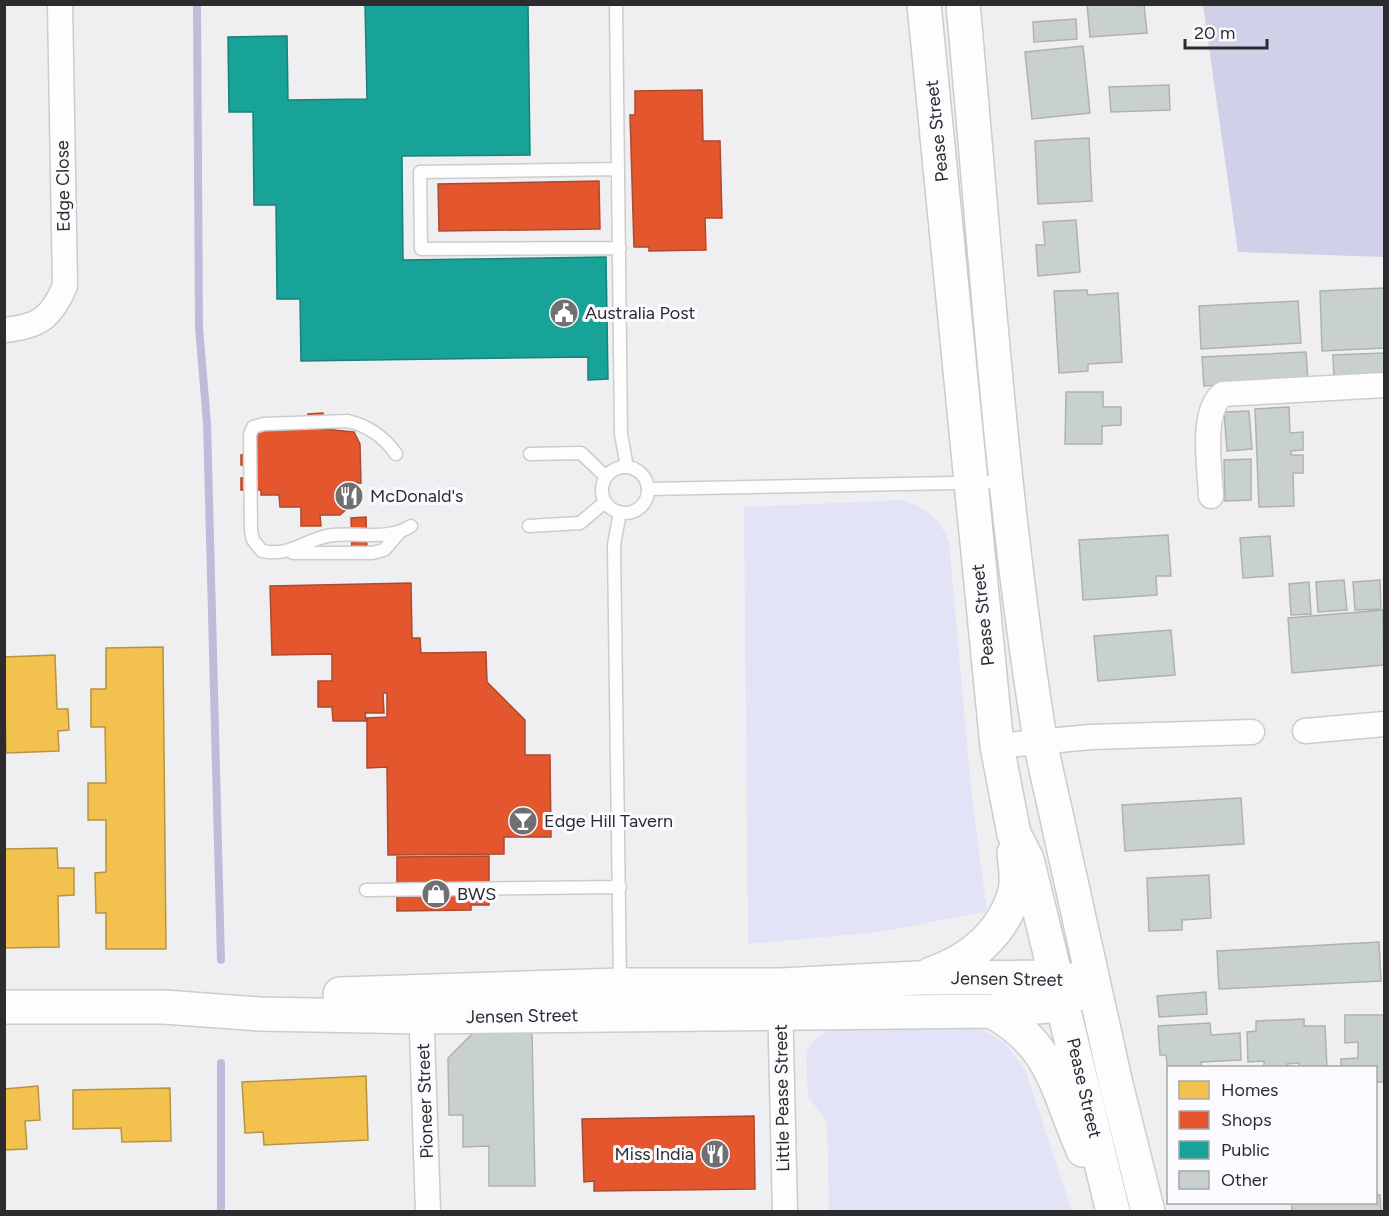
<svg xmlns="http://www.w3.org/2000/svg" width="1389" height="1216" font-family="Figtree,sans-serif">
<style>
.green{fill:#e3e3f7}
.forest{fill:#d0d0e8}
.homes{fill:#f2c14e;stroke:#b79444;stroke-width:1.5}
.shops{fill:#e4572e;stroke:#ad4a2e;stroke-width:1.5}
.public{fill:#17a398;stroke:#1d7f78;stroke-width:1.5}
.lines{fill:none;stroke-linecap:round;stroke-linejoin:round}
.stream{stroke:#bdbddb;stroke-width:8}
.building{fill:#c8d1cd;stroke:#b0b1b2;stroke-width:1.5}
.lane-casing{stroke:#ccccce;stroke-width:15}
.street-casing{stroke:#ccccce;stroke-width:27}
.secondary-casing{stroke:#ccccce;stroke-width:36}
.lane{stroke:#fdfdfd;stroke-width:12}
.street{stroke:#fdfdfd;stroke-width:24}
.secondary{stroke:#fdfdfd;stroke-width:33}
.labels{text-anchor:middle;dominant-baseline:central;stroke-width:6;stroke-linejoin:round;paint-order:stroke}
.street-label{font-size:18px;fill:#2c2c2e;stroke:#fbfbff}
.poi-label{font-size:18px;fill:#2c2c2e;stroke:#fbfbff;text-anchor:start}
</style>
<rect width="100%" height="100%" fill="#efeff2"/>
<path class="green" d="M 901,500 C 928,509 938,516 949,542 L 971,789 L 987,911 L 880,932 L 748,944 L 744,507 Z
M 981,1029 L 1005,1043 L 1025,1069 L 1072,1211 L 829,1211 L 827,1122 L 808,1097 L 806,1051 L 816,1038 L 829,1030 Z"/>
<path class="forest" d="M 1203,5 L 1384,5 L 1384,257 L 1238,252 Z"/>
<path class="homes" d="M 163,647 L 166,949 L 106,949 L 106,913 L 96,913 L 95,873 L 106,872 L 106,820 L 88,820 L 88,783 L 106,783 L 105,727 L 91,727 L 91,689 L 106,689 L 106,648 Z
M 55,655 L 57,709 L 68,709 L 69,730 L 58,731 L 59,751 L 6,753 L 4,657 Z
M 57,848 L 58,868 L 74,868 L 74,895 L 58,896 L 59,947 L 4,948 L 4,849 Z
M 366,1076 L 368,1140 L 264,1145 L 263,1132 L 245,1133 L 242,1082 Z
M 38,1086 L 40,1120 L 25,1121 L 27,1149 L 4,1150 L 4,1089 Z
M 170,1088 L 171,1141 L 122,1142 L 121,1128 L 73,1129 L 73,1090 Z"/>
<path class="shops" d="M 702,90 L 703,141 L 720,141 L 722,218 L 705,218 L 706,250 L 649,251 L 649,247 L 634,247 L 630,115 L 635,115 L 635,91 Z
M 599,181 L 600,229 L 439,231 L 438,184 Z
M 323,413 L 323,429 L 354,432 L 360,444 L 361,483 L 353,483 L 353,503 L 340,515 L 320,515 L 321,526 L 301,526 L 301,507 L 280,507 L 279,495 L 261,495 L 261,490 L 241,490 L 241,478 L 256,477 L 256,465 L 241,465 L 241,455 L 257,454 L 257,429 L 308,428 L 308,414 Z
M 366,517 L 367,552 L 352,553 L 351,518 Z
M 411,583 L 412,638 L 420,638 L 421,653 L 486,652 L 487,682 L 525,720 L 525,755 L 550,755 L 551,837 L 504,837 L 504,854 L 388,855 L 387,767 L 367,768 L 367,718 L 387,717 L 387,693 L 383,693 L 384,713 L 365,713 L 366,721 L 333,721 L 332,707 L 318,707 L 318,681 L 332,681 L 332,654 L 272,655 L 270,586 Z
M 489,856 L 489,905 L 471,905 L 471,910 L 397,911 L 397,857 Z
M 754,1116 L 755,1189 L 594,1191 L 594,1181 L 584,1182 L 582,1119 Z"/>
<path class="public" d="M 365,4 L 528,4 L 530,155 L 402,156 L 403,260 L 606,257 L 608,379 L 588,380 L 588,357 L 301,361 L 300,299 L 277,299 L 276,205 L 254,205 L 253,112 L 229,112 L 228,37 L 287,36 L 288,100 L 367,99 Z"/>
<g class="lines">
<path class="stream" d="M 197,4 L 199,327 L 207,423 L 221,960
M 221,1063 L 221,1212"/>
</g>
<path class="building" d="M 1087,4 L 1144,4 L 1147,33 L 1090,37 Z
M 1076,19 L 1077,39 L 1034,42 L 1033,22 Z
M 1083,46 L 1090,113 L 1032,119 L 1025,52 Z
M 1169,85 L 1170,110 L 1111,112 L 1109,87 Z
M 1089,138 L 1092,201 L 1038,204 L 1035,141 Z
M 1076,220 L 1080,272 L 1038,276 L 1036,245 L 1045,245 L 1043,222 Z
M 1384,288 L 1384,348 L 1322,351 L 1320,291 Z
M 1087,290 L 1088,295 L 1118,293 L 1122,362 L 1088,364 L 1088,371 L 1059,373 L 1054,291 Z
M 1298,301 L 1301,343 L 1201,349 L 1199,306 Z
M 1306,352 L 1308,380 L 1204,386 L 1202,357 Z
M 1384,353 L 1384,377 L 1334,379 L 1333,355 Z
M 1066,392 L 1103,392 L 1103,407 L 1121,407 L 1121,425 L 1102,426 L 1102,444 L 1065,444 Z
M 1289,407 L 1290,433 L 1303,432 L 1303,450 L 1291,451 L 1291,455 L 1303,455 L 1303,473 L 1293,473 L 1294,506 L 1259,507 L 1255,409 Z
M 1249,411 L 1252,449 L 1227,451 L 1224,412 Z
M 1251,459 L 1251,500 L 1225,501 L 1224,460 Z
M 1168,535 L 1171,576 L 1156,576 L 1157,595 L 1083,600 L 1079,540 Z
M 1270,536 L 1273,576 L 1243,578 L 1240,538 Z
M 1344,580 L 1347,610 L 1318,612 L 1316,582 Z
M 1380,580 L 1381,609 L 1355,610 L 1353,582 Z
M 1309,582 L 1311,614 L 1291,615 L 1289,584 Z
M 1383,610 L 1384,665 L 1292,673 L 1288,618 Z
M 1171,630 L 1175,675 L 1098,681 L 1094,636 Z
M 1241,798 L 1244,844 L 1125,851 L 1122,805 Z
M 1209,875 L 1211,918 L 1182,920 L 1182,930 L 1149,931 L 1147,878 Z
M 1379,942 L 1381,981 L 1219,989 L 1217,951 Z
M 1206,992 L 1207,1014 L 1159,1017 L 1157,996 Z
M 1345,1015 L 1384,1015 L 1384,1082 L 1376,1082 L 1376,1068 L 1341,1068 L 1341,1059 L 1358,1058 L 1358,1042 L 1345,1043 Z
M 1304,1019 L 1304,1026 L 1325,1026 L 1327,1068 L 1299,1068 L 1299,1063 L 1287,1064 L 1287,1068 L 1264,1068 L 1264,1061 L 1248,1062 L 1247,1032 L 1256,1031 L 1256,1021 Z
M 1210,1023 L 1211,1035 L 1240,1033 L 1241,1060 L 1201,1062 L 1201,1068 L 1168,1068 L 1168,1072 L 1166,1055 L 1160,1055 L 1158,1026 Z
M 532,1032 L 535,1186 L 489,1186 L 489,1146 L 463,1147 L 463,1115 L 449,1115 L 448,1058 L 473,1033 Z
M 1376,1195 L 1380,1195 L 1381,1212 L 1292,1212 L 1292,1202 L 1376,1202 Z"/>
<g class="lines">
<g class="lane-casing">
<path id="lane" d="M 616,4 L 621,434 L 627,467
M 618,169 L 420,172 L 421,249 L 620,248
M 396,454 C 385,438 368,426 348,421 L 264,424 L 253,427 L 250,435 L 251,531 L 253,540 L 262,551 C 293,557 306,538 333,535 C 360,532 388,541 411,526
M 530,454 L 581,453 L 606,477
M602 490a23 23 0 1 1 46 0a23 23 0 1 1-46 0Z
M 649,489 L 1005,482
M 620,512 L 614,545 L 620,983
M 529,526 L 580,523 L 605,502
M 293,553 L 372,553 L 384,550 L 398,534
M 366,890 L 620,887"/>
</g>
<g class="street-casing">
<path id="street" d="M 4,330 C 39,327 51,318 65,286 L 60,4
M 1211,496 C 1210,469 1200,411 1223,394 L 1384,385
M 1305,731 L 1384,724
M 997,746 L 1090,737 L 1252,732
M 780,998 L 785,1212
M 421,1002 L 428,1212"/>
</g>
<g class="secondary-casing">
<path id="secondary" d="M 924,4 L 997,746 L 1014,834 L 1027,859 L 1113,1212
M 963,4 C 986,254 1001,504 1042,751 L 1116,1084 L 1148,1212
M 931,974 C 970,961 1004,933 1015,891 C 1018,880 1015,865 1014,853
M 340,994 L 620,985 L 781,985 L 918,978 L 1057,977 L 1076,982
M 4,1007 L 164,1007 L 260,1014 L 422,1017 L 991,1011 L 1048,1006 L 1082,992
M 991,1011 C 1054,1045 1056,1089 1083,1150"/>
</g>
<use href="#lane" class="lane"/>
<use href="#street" class="street"/>
<use href="#secondary" class="secondary"/>
</g>
<defs>
<g id="civic-disc" transform="scale(1.5)"><circle r="9.5" fill="#707073" stroke="#fbfbff"/><path d="M-.6-6.5H3V-4.5H.6V-3L4-1V1h2V6H-6V1h2V-1L-.6-3ZM-1.2 2.5V6h2.4V2.5Z" fill="#fff"/></g>
<g id="restaurant-disc" transform="scale(1.5)"><circle r="9.5" fill="#707073" stroke="#fbfbff"/><path d="M-5-6h1v4h1v-4h1v4h1v-4h1v5L-1.5 .5V6h-2V.5L-5-1ZM5-6V6H3V1.5H1.5Q1.5-4 5-6Z" fill="#fff"/></g>
<g id="bar-disc" transform="scale(1.5)"><circle r="9.5" fill="#707073" stroke="#fbfbff"/><path d="M-6-5H6L.8 .8V4.5H3.5V6h-7V4.5H-.8V.8Z" fill="#fff"/></g>
<g id="shop-disc" transform="scale(1.5)"><circle r="9.5" fill="#707073" stroke="#fbfbff"/><path d="M-5-2.5h2.3a2.7 3.5 0 0 1 5.4 0H5L5.5 6h-11ZM-1.5-2.5h3a1.5 2.3 0 0 0-3 0Z" fill="#fff"/></g>
</defs>
<g fill-rule="evenodd">
<use href="#civic-disc" x="564" y="313"/>
<use href="#restaurant-disc" x="349" y="496"/>
<use href="#bar-disc" x="523" y="821"/>
<use href="#shop-disc" x="436" y="894"/>
<use href="#restaurant-disc" x="715" y="1154"/>
</g>
<g class="labels">
<g class="street-label">
<text transform="translate(937 131) rotate(-96)">Pease Street</text>
<text transform="translate(63 186) rotate(-91)">Edge Close</text>
<text transform="translate(983 615) rotate(-96)">Pease Street</text>
<text transform="translate(1007 979) rotate(1)">Jensen Street</text>
<text transform="translate(522 1016) rotate(-1)">Jensen Street</text>
<text transform="translate(1084 1088) rotate(77)">Pease Street</text>
<text transform="translate(782 1098) rotate(-91)">Little Pease Street</text>
<text transform="translate(425 1101) rotate(-92)">Pioneer Street</text>
</g>
<g class="poi-label">
<text x="585" y="313">Australia Post</text>
<text x="370" y="496">McDonald's</text>
<text x="544" y="821">Edge Hill Tavern</text>
<text x="457" y="894">BWS</text>
<text x="694" y="1154" text-anchor="end">Miss India</text>
</g>
</g>
<rect width="1389" height="1216" fill="none" stroke="#2c2c2e" stroke-width="12"/>
<rect x="1167" y="1066" width="210" height="138" fill="#fbfbff" stroke="#a8a8ab" stroke-width="1.5"/>
<rect x="1179" y="1081" width="30" height="18" fill="#f2c14e" stroke="#a8a8ab" stroke-width="1.5"/>
<text x="1221" y="1096" font-size="18" fill="#2c2c2e">Homes</text>
<rect x="1179" y="1111" width="30" height="18" fill="#e4572e" stroke="#a8a8ab" stroke-width="1.5"/>
<text x="1221" y="1126" font-size="18" fill="#2c2c2e">Shops</text>
<rect x="1179" y="1141" width="30" height="18" fill="#17a398" stroke="#a8a8ab" stroke-width="1.5"/>
<text x="1221" y="1156" font-size="18" fill="#2c2c2e">Public</text>
<rect x="1179" y="1171" width="30" height="18" fill="#c8d1cd" stroke="#a8a8ab" stroke-width="1.5"/>
<text x="1221" y="1186" font-size="18" fill="#2c2c2e">Other</text>
<path d="M1185 39v9h82v-9" fill="none" stroke="#2c2c2e" stroke-width="3"/>
<text x="1194" y="39" font-size="18" fill="#2c2c2e" stroke="#fbfbff" stroke-width="4.5" paint-order="stroke">20 m</text>
</svg>
